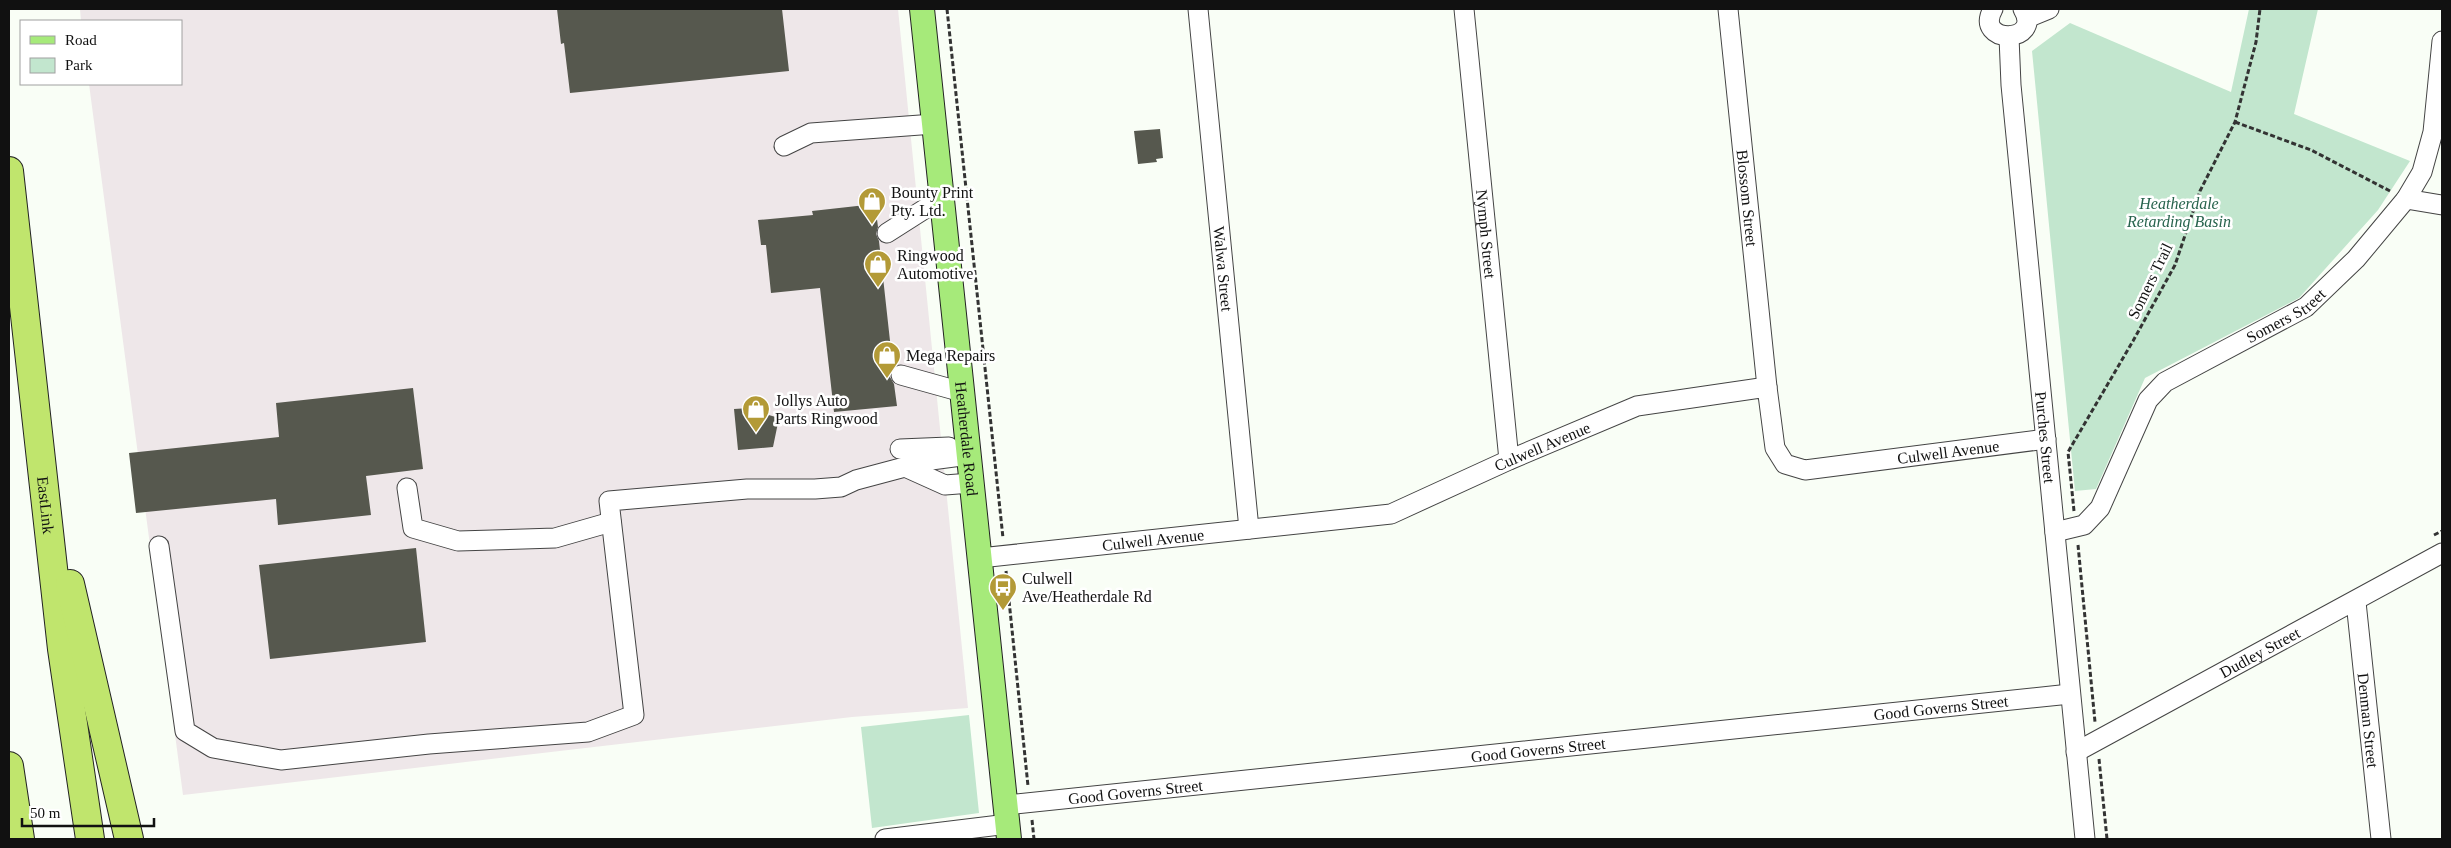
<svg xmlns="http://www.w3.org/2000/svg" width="2451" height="848" font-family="'Times New Roman',serif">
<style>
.industrial{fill:#eee7e9}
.green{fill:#c2e6ce}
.building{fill:#56584e}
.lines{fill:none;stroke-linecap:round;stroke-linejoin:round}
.minor-casing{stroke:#444;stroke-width:21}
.major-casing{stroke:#222;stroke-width:26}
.highway-casing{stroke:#222;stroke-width:30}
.path{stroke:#333;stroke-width:3;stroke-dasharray:5 2.5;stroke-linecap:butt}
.minor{stroke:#fff;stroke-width:19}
.major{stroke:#a6ea7a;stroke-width:24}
.highway{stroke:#c0e56d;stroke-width:28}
.labels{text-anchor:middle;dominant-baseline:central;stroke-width:5;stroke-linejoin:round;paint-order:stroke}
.poi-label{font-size:16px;fill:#111;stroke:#fff;text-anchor:start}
.street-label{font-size:16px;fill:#111;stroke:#fff}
.park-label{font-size:16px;font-style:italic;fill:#27634d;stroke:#fff}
</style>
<rect width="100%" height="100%" fill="#f9fef6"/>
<path class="industrial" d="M 80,9 L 898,9 L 968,708 L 852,717 L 183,795 L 89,84 L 181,84 L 181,21 L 81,21 Z"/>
<path class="green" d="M 2249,9 L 2318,9 L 2294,114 L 2410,161 L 2378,210 L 2299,298 L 2145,378 L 2096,489 L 2075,491 L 2032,51 L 2070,23 L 2231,92 Z
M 969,715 L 979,813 L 872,828 L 861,727 Z"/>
<path class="building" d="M 557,9 L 782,9 L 789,71 L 570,93 L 564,43 L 561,44 Z
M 1160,129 L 1163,158 L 1156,159 L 1157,162 L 1138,164 L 1134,131 Z
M 875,204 L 878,227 L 876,234 L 879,241 L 893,368 L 890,377 L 894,384 L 897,406 L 834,412 L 820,288 L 771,293 L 766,245 L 761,245 L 758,220 L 813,215 L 812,211 Z
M 413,388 L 423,469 L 366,476 L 371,515 L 278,525 L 276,499 L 136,513 L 129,453 L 279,437 L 276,403 Z
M 750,408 L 751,414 L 762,413 L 779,418 L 773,447 L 738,450 L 734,409 Z
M 416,548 L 426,642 L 270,659 L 259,565 Z"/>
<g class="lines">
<g class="minor-casing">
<g id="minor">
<path id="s1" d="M 1198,9 L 1249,529"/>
<path id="s2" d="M 1464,9 L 1509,460"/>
<path id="s3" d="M 1728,9 L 1767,387"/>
<path d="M 1993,9 C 1973,45 2044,44 2023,9"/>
<path d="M 2027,18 L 2049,9"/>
<path id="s4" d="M 2009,37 L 2011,85 L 2085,839"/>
<path d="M 784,146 L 811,133 L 934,124"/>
<path d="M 2406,199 L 2442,205"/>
<path d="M 887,233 L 942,198"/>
<path d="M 901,375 L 962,392"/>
<path d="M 900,449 L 949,447"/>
<path d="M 905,467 L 945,485 L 971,483"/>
<path d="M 407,488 L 413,528 L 458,541 L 555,538 L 611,522"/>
<path id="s5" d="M 2055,532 L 2084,525 L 2100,508 L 2148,400 L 2165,382 L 2306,307 L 2356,259 L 2406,199 L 2422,172 L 2433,132 L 2442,41"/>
<path d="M 159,546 L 185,731 L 213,748 L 281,760 L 429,744 L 588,732 L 634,715 L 609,501 L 747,489 L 815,489 L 841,487 L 856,480 L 931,460 L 969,455"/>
<path id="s6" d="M 980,558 L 1391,514 L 1509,460 L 1637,406 L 1767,387 L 1775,448 L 1785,464 L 1805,470 L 2046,439"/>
<path id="s7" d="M 2356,602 L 2381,839"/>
<path id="s8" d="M 2076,752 L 2442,553"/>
<path id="s9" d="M 1006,805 L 2070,694"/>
<path d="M 885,839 L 1008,824"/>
</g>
</g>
<g class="major-casing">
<g id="major">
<path id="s10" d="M 922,9 L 1009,839"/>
</g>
</g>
<g class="highway-casing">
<g id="highway">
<path id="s11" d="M 9,171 L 62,649 L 90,839"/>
<path d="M 70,584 L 129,839"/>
<path d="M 9,766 L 20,839"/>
</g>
</g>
<path class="path" d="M 947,9 L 1003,538
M 2235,122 L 2311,150 L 2390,191
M 2074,511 L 2068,452 L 2133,341 L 2175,265 L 2200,191 L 2235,122 L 2256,42 L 2260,9
M 2434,535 L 2442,531
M 2078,545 L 2095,722
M 1006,571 L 1028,786
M 2099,759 L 2107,839
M 1032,820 L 1034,839"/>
<use href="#minor" class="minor"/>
<use href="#major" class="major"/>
<use href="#highway" class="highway"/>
</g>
<defs>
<g id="shop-pin" transform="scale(1.4375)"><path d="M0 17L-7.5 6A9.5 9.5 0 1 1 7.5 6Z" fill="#b39a37" stroke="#fff"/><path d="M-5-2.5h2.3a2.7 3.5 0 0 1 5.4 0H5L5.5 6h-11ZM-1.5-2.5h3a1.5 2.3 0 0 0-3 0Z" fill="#fff"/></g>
<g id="bus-pin" transform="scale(1.4375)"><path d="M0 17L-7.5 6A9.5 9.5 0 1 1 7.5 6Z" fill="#b39a37" stroke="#fff"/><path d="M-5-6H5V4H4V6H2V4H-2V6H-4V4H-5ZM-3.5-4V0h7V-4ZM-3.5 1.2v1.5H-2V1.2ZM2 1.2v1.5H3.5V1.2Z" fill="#fff"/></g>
</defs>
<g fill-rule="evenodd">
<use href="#shop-pin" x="872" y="201"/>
<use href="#shop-pin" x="878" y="264"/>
<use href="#shop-pin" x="887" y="355"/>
<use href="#shop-pin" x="756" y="409"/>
<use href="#bus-pin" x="1003" y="587"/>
</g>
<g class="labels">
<g class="poi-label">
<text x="891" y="192">Bounty Print<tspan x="891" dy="18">Pty. Ltd.</tspan></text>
<text x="897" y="255">Ringwood<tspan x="897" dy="18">Automotive</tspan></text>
<text x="906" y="355">Mega Repairs</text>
<text x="775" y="400">Jollys Auto<tspan x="775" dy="18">Parts Ringwood</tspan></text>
<text x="1022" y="578">Culwell<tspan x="1022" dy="18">Ave/Heatherdale Rd</tspan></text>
</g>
<g class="street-label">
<text stroke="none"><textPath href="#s3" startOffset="190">Blossom Street</textPath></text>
<text stroke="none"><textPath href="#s2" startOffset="226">Nymph Street</textPath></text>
<text stroke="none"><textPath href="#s1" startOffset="261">Walwa Street</textPath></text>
<text transform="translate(2150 281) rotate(-64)">Somers Trail</text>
<text stroke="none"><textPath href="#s5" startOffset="334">Somers Street</textPath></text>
<text stroke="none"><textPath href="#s4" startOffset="402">Purches Street</textPath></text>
<text stroke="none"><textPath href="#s10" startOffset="432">Heatherdale Road</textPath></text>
<text stroke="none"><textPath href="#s6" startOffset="579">Culwell Avenue</textPath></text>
<text stroke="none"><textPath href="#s6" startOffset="1059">Culwell Avenue</textPath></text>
<text stroke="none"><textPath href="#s11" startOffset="336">EastLink</textPath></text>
<text stroke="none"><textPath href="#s6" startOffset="174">Culwell Avenue</textPath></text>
<text stroke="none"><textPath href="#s8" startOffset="209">Dudley Street</textPath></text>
<text stroke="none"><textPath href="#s9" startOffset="940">Good Governs Street</textPath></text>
<text stroke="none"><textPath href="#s7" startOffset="119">Denman Street</textPath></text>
<text stroke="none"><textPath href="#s9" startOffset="535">Good Governs Street</textPath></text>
<text stroke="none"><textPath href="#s9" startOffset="130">Good Governs Street</textPath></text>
</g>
<g class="park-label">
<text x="2179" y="203">Heatherdale<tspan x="2179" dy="18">Retarding Basin</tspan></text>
</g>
</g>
<rect width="2451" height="848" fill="none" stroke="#111111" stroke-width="20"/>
<rect x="20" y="20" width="162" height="65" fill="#ffffff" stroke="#a0a0a0"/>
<rect x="30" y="36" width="25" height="8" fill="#a6ea7a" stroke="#a0a0a0"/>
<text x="65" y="45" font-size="15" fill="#111111">Road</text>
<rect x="30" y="58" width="25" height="15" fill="#c2e6ce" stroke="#a0a0a0"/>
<text x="65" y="70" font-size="15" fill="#111111">Park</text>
<path d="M22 818v8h132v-8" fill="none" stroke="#111111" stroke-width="2.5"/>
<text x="30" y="818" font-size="15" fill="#111111" stroke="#ffffff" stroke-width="4" paint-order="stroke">50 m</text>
</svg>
